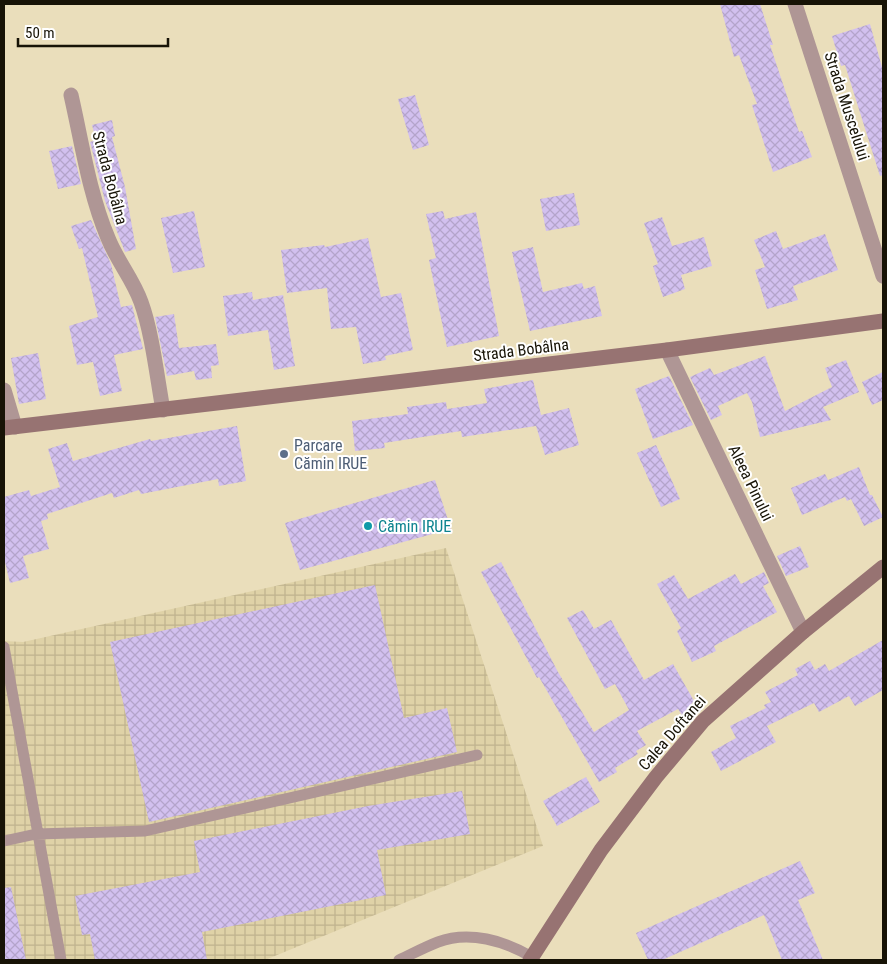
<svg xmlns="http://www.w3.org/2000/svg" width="887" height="964" font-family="'Roboto Condensed',sans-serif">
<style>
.industrial{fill:url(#industrial-grid)}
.building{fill:url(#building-cross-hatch)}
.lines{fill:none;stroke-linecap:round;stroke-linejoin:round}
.service{stroke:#af9695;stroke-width:11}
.minor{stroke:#af9695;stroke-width:15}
.secondary{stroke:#977372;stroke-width:15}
.service-dot{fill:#5c6f8a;stroke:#fff;stroke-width:2}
.culture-dot{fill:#0f9aa8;stroke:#fff;stroke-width:2}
.labels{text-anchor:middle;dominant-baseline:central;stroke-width:4;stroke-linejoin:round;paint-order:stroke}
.street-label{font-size:16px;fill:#171306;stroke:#fff}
.service-label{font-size:16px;fill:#4e5e75;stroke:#fff;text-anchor:start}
.culture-label{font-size:16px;fill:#0d838f;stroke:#fff;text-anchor:start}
</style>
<defs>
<pattern id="industrial-grid" width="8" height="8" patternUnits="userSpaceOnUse" patternTransform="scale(1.25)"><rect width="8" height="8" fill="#dfd2a7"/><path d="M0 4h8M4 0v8" fill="none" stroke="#bfb38e"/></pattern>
<pattern id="building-cross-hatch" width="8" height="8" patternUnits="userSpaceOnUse" patternTransform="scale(1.25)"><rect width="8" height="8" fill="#d2c0ef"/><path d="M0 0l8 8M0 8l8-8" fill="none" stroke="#b4a4cb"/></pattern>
</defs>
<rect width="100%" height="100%" fill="#eadebb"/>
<path class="industrial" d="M 446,548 L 543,846 L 265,960 L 4,960 L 4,641 L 23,642 Z"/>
<path class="building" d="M 720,4 L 760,4 L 773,45 L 770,45 L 799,132 L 802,131 L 812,157 L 773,172 L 752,105 L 757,104 L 739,55 L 734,57 Z
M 870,24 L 883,71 L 883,175 L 880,176 L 845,65 L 841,66 L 832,36 Z
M 415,95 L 429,145 L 413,150 L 398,99 Z
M 112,120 L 115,136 L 112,137 L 125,187 L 136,249 L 125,252 L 105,201 L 90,142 L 96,140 L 92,125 Z
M 72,146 L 81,184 L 58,189 L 49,151 Z
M 574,193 L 580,225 L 546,231 L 540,199 Z
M 194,211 L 205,267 L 173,273 L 161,218 Z
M 443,211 L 445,219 L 476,212 L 499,336 L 447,347 L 429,260 L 436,258 L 426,214 Z
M 662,217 L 672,246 L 704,237 L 712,266 L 681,275 L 685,289 L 663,297 L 653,266 L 658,264 L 644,223 Z
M 91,220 L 111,264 L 121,307 L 132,305 L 143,349 L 114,355 L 122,391 L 100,396 L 93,362 L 77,365 L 69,326 L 98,317 L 82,248 L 79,249 L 71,226 Z
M 776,231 L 783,249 L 825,234 L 838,270 L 793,286 L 798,300 L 767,309 L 755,270 L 765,267 L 754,240 Z
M 368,238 L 381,297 L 401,293 L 413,350 L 385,356 L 386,360 L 363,364 L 356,327 L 331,329 L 327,288 L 287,293 L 281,250 L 324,245 L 325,247 Z
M 533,247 L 543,292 L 582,283 L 584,289 L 595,286 L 602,316 L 530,331 L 512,252 Z
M 252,292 L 253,300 L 283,295 L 295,366 L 274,370 L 268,330 L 228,336 L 223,296 Z
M 174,314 L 179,348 L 216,344 L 219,365 L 211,366 L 212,378 L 196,380 L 194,371 L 167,376 L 155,317 Z
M 38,353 L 46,399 L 19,404 L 11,358 Z
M 765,356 L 785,411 L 832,387 L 825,368 L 846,360 L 859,392 L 823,407 L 831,420 L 760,437 L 752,402 L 747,393 L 718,406 L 722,415 L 711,420 L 690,377 L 710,368 L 714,375 Z
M 883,372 L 883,400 L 872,405 L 862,382 Z
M 669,376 L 693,425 L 653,439 L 635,389 Z
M 533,380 L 541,415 L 569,408 L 579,445 L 545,455 L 536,426 L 462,437 L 461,431 L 384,443 L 385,448 L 355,451 L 352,421 L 408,414 L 407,407 L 446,402 L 447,409 L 487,403 L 484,389 Z
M 237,426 L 246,481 L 219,486 L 218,479 L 141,494 L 139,490 L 114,498 L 112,493 L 47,514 L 48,519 L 41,521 L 49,549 L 23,556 L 29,578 L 10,583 L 4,558 L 4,497 L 29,490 L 31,496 L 60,487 L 48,449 L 67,443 L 73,461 L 150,439 L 151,441 Z
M 656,445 L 680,499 L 661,507 L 637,453 Z
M 859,467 L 870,495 L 872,495 L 883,517 L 864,526 L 851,499 L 847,501 L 845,497 L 802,515 L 791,488 L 825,474 L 828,480 Z
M 435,480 L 451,529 L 300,570 L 285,523 Z
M 800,546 L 809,567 L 786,576 L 777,556 Z
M 501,562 L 558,672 L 594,732 L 629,710 L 615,684 L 605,689 L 567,618 L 583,610 L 594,629 L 611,620 L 644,680 L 673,664 L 694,701 L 682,715 L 678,709 L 637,731 L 646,745 L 636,751 L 638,754 L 615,768 L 617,772 L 599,782 L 539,677 L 537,678 L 481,572 Z
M 764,572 L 769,583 L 763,586 L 777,612 L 714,646 L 716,651 L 692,662 L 677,631 L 681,628 L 657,584 L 674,575 L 688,599 L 735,574 L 741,584 Z
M 375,585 L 404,718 L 447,708 L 457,752 L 149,822 L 110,642 Z
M 883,640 L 883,690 L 855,706 L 849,696 L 819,712 L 814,703 L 767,726 L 776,742 L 721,771 L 711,752 L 736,738 L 730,726 L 766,708 L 764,705 L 771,702 L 765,692 L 798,675 L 795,669 L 810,661 L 815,670 L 825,664 L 829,671 Z
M 586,777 L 600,802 L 557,826 L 543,801 Z
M 462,791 L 470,834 L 377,850 L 386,895 L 202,932 L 207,960 L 95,960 L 90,934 L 82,935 L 75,896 L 200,872 L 194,841 L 368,806 Z
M 800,861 L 815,893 L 798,900 L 823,960 L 782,960 L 764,915 L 662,960 L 648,960 L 636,933 Z
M 11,887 L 26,960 L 4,960 L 4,888 Z"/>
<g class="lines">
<path class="service" d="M 4,647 L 61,960
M 4,841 L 36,834 L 145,831 L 477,755
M 399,960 C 412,954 425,947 438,942 C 469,930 505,941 532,957"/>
<path class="minor" d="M 795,4 L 883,276
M 71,95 C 82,143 89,193 108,238 C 117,261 133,279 141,302 C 152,332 157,377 163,410
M 667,350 L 803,632
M 4,390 L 15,427"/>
<path class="secondary" d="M 4,428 L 667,350 L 883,321
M 530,960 L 601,850 L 656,777 L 703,721 L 803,632 L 883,567"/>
</g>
<circle class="service-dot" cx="284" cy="454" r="5"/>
<circle class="culture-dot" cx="368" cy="526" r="5"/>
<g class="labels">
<g class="street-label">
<text transform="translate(847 106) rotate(72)">Strada Muscelului</text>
<text transform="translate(110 178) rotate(75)">Strada Bobâlna</text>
<text transform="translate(521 350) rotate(-7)">Strada Bobâlna</text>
<text transform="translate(751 483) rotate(64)">Aleea Pinului</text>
<text transform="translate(672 733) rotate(-49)">Calea Doftanei</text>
</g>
<g class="service-label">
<text x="294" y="445">Parcare<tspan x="294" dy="18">Cămin IRUE</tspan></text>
</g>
<g class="culture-label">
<text x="378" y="526">Cămin IRUE</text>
</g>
</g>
<rect width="887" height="964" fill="none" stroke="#171306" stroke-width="10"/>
<path d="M18 38v8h150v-8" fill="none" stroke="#171306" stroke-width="2.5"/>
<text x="25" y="38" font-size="15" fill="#171306" stroke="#ffffff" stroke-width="4" paint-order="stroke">50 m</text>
</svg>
